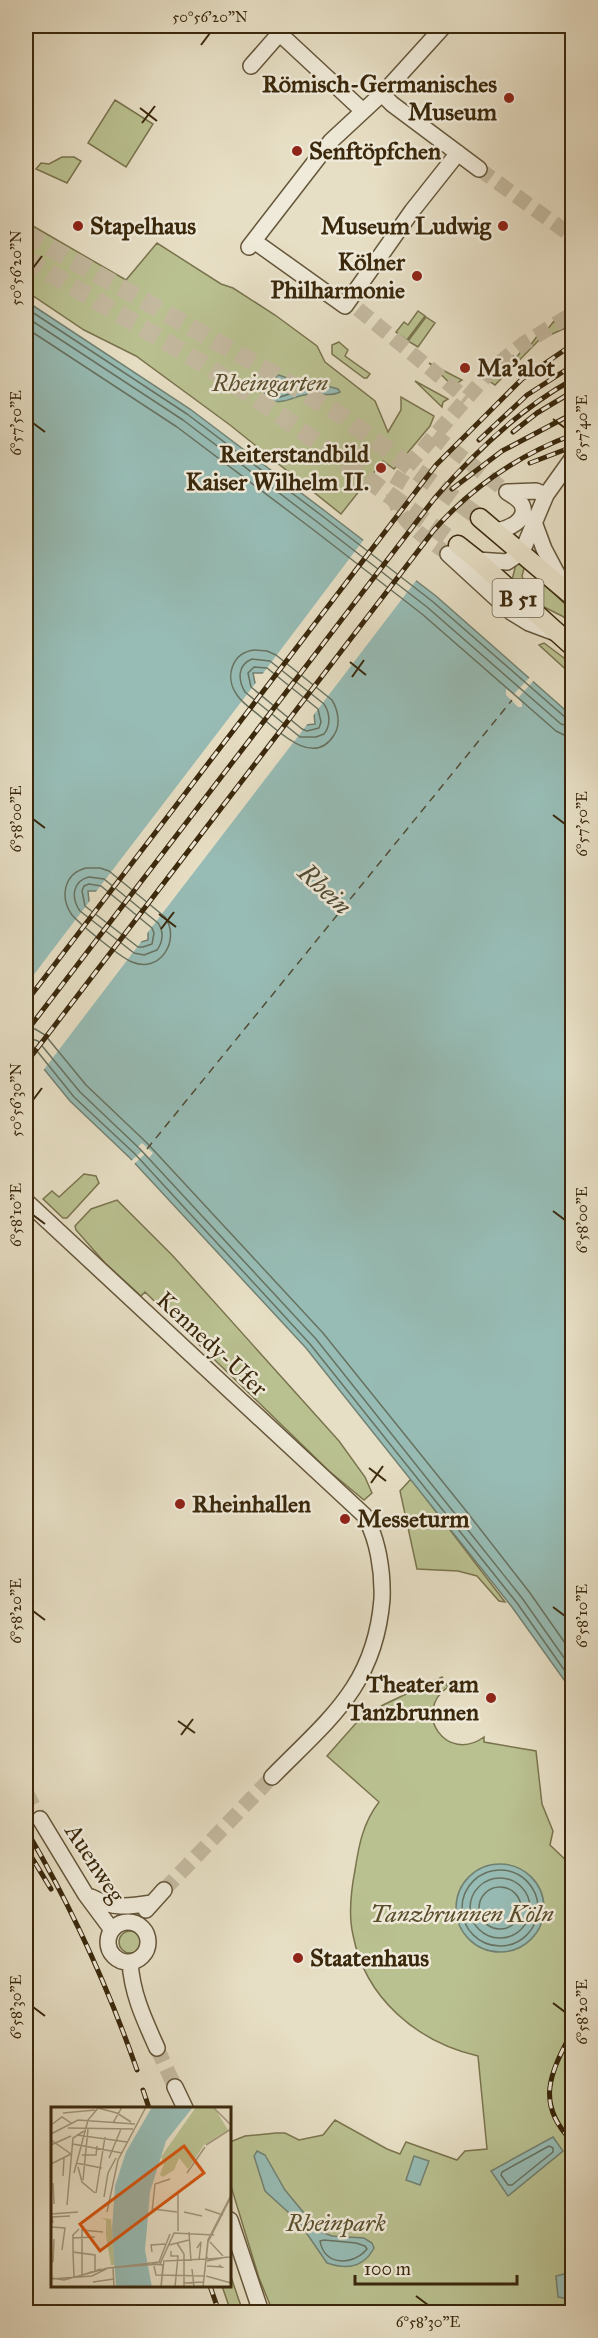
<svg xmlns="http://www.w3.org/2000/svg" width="598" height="2338" font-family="'IM FELL Great Primer',serif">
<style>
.green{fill:#bac191;stroke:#7a744e;stroke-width:1.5}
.water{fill:#97bcb5;stroke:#728171;stroke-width:1.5;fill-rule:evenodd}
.pier{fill:#e7dfc5}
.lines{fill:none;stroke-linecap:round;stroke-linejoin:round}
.shore{stroke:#687260;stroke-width:1.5}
.ferry{stroke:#514d36;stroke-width:1.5;stroke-dasharray:8 6;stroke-linecap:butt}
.minor-tunnel{stroke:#c4baa0;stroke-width:15;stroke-dasharray:15 8;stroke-linecap:butt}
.major-tunnel{stroke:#c4baa0;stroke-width:18;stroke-dasharray:18 9;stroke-linecap:butt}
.minor-casing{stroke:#65563a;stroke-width:18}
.major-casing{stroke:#3a280c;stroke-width:21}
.minor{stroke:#efead9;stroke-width:15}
.major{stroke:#e7dfc5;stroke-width:18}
.rail-casing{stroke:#3a280c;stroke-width:5}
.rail{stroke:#efead9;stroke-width:3;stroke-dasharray:9;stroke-linecap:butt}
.ticks{fill:none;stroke:#3a280c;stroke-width:2}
.poi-dot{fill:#8f2418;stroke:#efead9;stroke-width:2}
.labels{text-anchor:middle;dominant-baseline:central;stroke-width:5;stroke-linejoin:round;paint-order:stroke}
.shield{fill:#efead9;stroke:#70624a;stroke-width:1.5}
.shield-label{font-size:22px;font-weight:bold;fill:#3a280c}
.poi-label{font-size:24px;font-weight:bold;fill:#3a280c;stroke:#efead9;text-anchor:start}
.park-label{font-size:24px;font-style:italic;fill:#5a4e2d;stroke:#efead9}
.street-label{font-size:24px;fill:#3a280c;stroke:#efead9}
.water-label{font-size:26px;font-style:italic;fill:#514d36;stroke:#efead9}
.inset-river{fill:none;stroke:#97bcb5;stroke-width:3}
.inset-road{fill:none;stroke:#a2967b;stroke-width:1.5}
.view{fill:#d7540c;fill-opacity:0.15;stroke:#d7540c;stroke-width:3}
.inset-edge{fill:none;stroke:#3a280c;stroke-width:3}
.neatline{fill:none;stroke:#3a280c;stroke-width:2}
.ticks-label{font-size:15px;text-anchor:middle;fill:#3a280c}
</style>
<rect width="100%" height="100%" fill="#e7dfc5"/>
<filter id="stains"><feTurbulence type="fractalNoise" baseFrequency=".00333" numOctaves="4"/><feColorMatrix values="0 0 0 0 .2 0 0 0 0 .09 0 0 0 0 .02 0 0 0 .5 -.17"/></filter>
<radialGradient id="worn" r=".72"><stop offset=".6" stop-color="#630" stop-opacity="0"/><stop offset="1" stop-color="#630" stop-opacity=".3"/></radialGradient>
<path class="green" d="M 115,100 L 153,124 L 126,167 L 88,143 Z
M 62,157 L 74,157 L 81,161 L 67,183 L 36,169 L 41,163 L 49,164 Z
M 26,222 L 126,280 L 157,243 L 221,284 L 233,288 L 275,315 L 317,346 L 325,362 L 375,401 L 388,432 L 401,410 L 401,397 L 434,416 L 430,426 L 394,469 L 383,461 L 341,514 L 230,425 L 136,356 L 84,330 L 26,291 Z
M 418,311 L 425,316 L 407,340 L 396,332 L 404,322 L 408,325 Z
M 572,311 L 572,325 L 539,340 L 495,385 L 485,378 L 495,378 L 513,356 L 516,358 L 527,344 L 530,346 L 540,332 L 544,334 L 554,321 L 562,326 Z
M 426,317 L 435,323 L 418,347 L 408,341 Z
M 339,342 L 348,350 L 345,356 L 370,374 L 367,378 L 364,378 L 332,354 L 332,345 Z
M 429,363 L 462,380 L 456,384 L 456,389 Z
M 415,381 L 448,399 L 443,402 L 442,407 Z
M 521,562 L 525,565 L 522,576 L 526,586 L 522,589 L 524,592 L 528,590 L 530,598 L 512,580 L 516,564 Z
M 534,574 L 572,611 L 572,624 L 562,616 L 540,605 L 542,595 Z
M 544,643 L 572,664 L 572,675 L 539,645 Z
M 84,1174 L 96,1176 L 99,1183 L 67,1218 L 63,1218 L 43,1199 L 52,1191 L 59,1197 Z
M 117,1200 L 173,1256 L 339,1441 L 365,1477 L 372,1493 L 364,1500 L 329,1471 L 145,1292 L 141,1296 L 105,1263 L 76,1230 L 75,1226 L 91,1209 Z
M 411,1479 L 505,1602 L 499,1601 L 477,1576 L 458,1571 L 417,1569 L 400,1491 Z
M 442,1677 L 448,1687 C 411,1713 447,1764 484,1737 L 484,1742 L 536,1751 L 542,1804 L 553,1831 L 550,1845 L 572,1866 L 572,2312 L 273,2312 L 259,2278 L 230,2183 L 230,2142 L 245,2136 L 276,2133 L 285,2133 L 299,2140 L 323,2135 L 335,2120 L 387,2149 L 400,2154 L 406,2142 L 457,2160 L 465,2151 L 487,2149 L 478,2056 C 417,2042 365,1998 353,1935 C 348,1914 351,1891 355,1870 C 359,1844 363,1823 379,1802 L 327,1756 L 357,1722 L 383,1705 Z
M119 1942a11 11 0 1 1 22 0a11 11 0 1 1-22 0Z
M 230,2274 L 243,2312 L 231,2312 L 222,2286 L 230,2286 Z"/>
<path class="water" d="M 26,301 L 190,409 L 325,511 L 436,596 L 572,716 L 572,1691 L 512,1607 L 306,1348 L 130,1158 L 70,1101 L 26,1047 ZM 253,673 L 263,673 L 314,714 L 315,724 L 306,725 L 255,683 ZM 88,891 L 97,891 L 148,932 L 148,940 L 141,942 L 89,901 Z
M 279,375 L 300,383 L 316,383 L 338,389 L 340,392 C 331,397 320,393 310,394 C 296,395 286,404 271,401 L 262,390 L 267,383 Z
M456 1908a44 44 0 1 1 88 0a44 44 0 1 1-88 0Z
M 553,2137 L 563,2151 L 508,2196 L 491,2171 Z
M 257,2151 L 265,2155 L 285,2190 L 319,2231 L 332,2236 L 364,2238 L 372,2243 L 374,2248 C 364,2267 347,2270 327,2263 L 299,2222 L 265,2191 L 254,2156 Z
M 414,2156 L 429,2161 L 420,2185 L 406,2180 Z
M 572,2272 L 572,2300 L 558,2297 L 556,2276 Z"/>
<path class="pier" d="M 365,538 L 418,578 L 312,717 L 261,676 Z
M 531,676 L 535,679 L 518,698 L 522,703 L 522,707 L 518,707 L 506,695 L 506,689 L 514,694 Z
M 258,680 L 309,722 L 145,936 L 145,934 L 95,893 Z
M 92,898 L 142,938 L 144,938 L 42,1072 L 26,1052 L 26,985 Z
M 142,1143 L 153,1153 L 149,1158 L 145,1154 L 133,1165 L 130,1162 L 142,1151 L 138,1147 Z"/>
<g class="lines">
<path class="shore" d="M 26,308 L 187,414 L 321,515 L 432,601 L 566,718 L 572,720
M 26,317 L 183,420 L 316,521 L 427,607 L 561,724 L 572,727
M 26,328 L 177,427 L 311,528 L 422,614 L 556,731 L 564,735 L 572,736
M 280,382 L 295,388 L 296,392 L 280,397 L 273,395 L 270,389 Z
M 255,650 L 267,651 L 276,655 L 332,700 C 338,710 341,725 334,735 C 314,768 278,731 261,717 C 253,710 243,704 237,695 C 224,677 232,652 255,650 Z
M 252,659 L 270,661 L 324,704 C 330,713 331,725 324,734 L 316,737 L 300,737 L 245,692 C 238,680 237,665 252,659 Z
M 254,667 L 267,668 L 318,709 L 321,722 L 319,728 L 307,731 L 302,729 L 251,687 L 248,673 Z
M 86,868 L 100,868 L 109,871 L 165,917 C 181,940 160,974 132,962 C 120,957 82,926 72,915 C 60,898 63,874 86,868 Z
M 89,877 L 104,879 L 158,923 C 164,931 163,942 157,950 L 144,955 L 134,953 L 80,911 C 71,898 72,881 89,877 Z
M 89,884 L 101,886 L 152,928 L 154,933 L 152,944 L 143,947 L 138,947 L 85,906 L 82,891 L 84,886 Z
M 26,1028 L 35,1029 L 45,1035 L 86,1085 L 147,1143 L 323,1333 L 463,1507 L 530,1593 L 572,1653
M 26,1037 L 38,1041 L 80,1092 L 140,1149 L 316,1339 L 522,1598 L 572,1669
M 26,1044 L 33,1046 L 74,1097 L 135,1154 L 310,1344 L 517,1603 L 572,1681
M462 1908a38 38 0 1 1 76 0a38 38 0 1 1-76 0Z
M470 1908a30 30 0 1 1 60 0a30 30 0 1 1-60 0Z
M479 1908a21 21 0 1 1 42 0a21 21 0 1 1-42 0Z
M 549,2146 L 553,2148 L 553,2152 L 512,2185 L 508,2185 L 501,2175 L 502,2172 Z
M 324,2240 L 356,2243 L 365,2246 L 367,2249 C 353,2266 324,2266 320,2241 Z"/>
<path class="ferry" d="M 147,1149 L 512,700"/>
<path class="minor-tunnel" d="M 479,169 L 572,236
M 358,309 L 467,399
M 434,435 L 507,492
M 448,554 C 426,538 395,520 393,491 L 408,466 L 493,368 L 523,344 L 572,314
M 26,1792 L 40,1819
M 164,1890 L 272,1777
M 157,2048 L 175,2087"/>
<path class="major-tunnel" d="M 26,234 L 272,373 L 342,416 L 480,518
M 26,259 L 202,363 L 277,413 L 458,545"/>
<g class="minor-casing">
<path id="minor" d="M 279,33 L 363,111
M 251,66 L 286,26
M 386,90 L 386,98 L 392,104 L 479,169
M 254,241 L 345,306 L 412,211 L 458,153
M 249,247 L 331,141 L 386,90 L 444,26
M 507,492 L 536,491 L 546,495
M 534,522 L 544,549 L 563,585
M 497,531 C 508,529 529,520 522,505 C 520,500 512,495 507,492
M 448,554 L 511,612 L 529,623 L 553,632
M 477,560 L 507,562 L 522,552 L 546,495 L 571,460
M 26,1201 L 364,1515 C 378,1538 383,1572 382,1599 C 375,1686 329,1719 272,1777
M 40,1819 L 86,1895 L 112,1930
M 91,1897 C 114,1909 127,1907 152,1903
M 146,1910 L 164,1890
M108 1942a20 20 0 1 1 40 0a20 20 0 1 1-40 0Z
M 130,1962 C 132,1994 144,2019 157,2048
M 175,2087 L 185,2108
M 230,2220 L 261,2312"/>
</g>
<g class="major-casing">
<path id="major" d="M 480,518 L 572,596
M 458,545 L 477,560 L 572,646"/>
</g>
<use href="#minor" class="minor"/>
<use href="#major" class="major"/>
<g class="rail-casing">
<path id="rail" d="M 513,432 L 537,413 L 572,392
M 479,440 L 527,395 L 572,366
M 530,463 L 572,447
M 452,489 L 502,451 L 572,414
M 26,1002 L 436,465 L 522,379 L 572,345
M 26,1032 L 434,499 C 474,453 519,409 572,380
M 26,1063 L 434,530 C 472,487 519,455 572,435
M 28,1833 C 72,1908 108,1987 137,2070
M 26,1848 L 51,1889
M 572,2032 C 550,2073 535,2104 572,2141
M 143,2090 L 149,2108
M 210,2286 L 219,2312"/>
</g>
<use href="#rail" class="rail"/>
</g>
<path class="ticks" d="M 201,45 L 210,33M 140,108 L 157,121M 142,123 L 155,106M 33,268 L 42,256M 553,419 L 565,428M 33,423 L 45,432M 350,662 L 366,675M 352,677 L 364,660M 553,815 L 565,824M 33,819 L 45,828M 159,914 L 176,927M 161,929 L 174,912M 33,1100 L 42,1088M 553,1211 L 565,1220M 33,1215 L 45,1224M 369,1468 L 386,1481M 371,1483 L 383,1466M 553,1607 L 565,1616M 33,1611 L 45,1620M 178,1721 L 195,1733M 181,1735 L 193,1719M 553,2003 L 565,2012M 33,2007 L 45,2016M 416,2296 L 428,2305"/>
<g class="poi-dot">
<circle cx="509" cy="98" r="6"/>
<circle cx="297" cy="151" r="6"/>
<circle cx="78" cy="226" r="6"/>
<circle cx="503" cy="226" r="6"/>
<circle cx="417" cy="276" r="6"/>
<circle cx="465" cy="368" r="6"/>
<circle cx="381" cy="468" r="6"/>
<circle cx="180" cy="1504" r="6"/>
<circle cx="345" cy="1519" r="6"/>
<circle cx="491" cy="1698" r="6"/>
<circle cx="298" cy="1958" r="6"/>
</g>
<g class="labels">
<rect class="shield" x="492.5" y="579" width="51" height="38" rx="4.5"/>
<g class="shield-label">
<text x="518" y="598">B 51</text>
</g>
<g class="poi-label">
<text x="497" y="84" text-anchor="end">Römisch-Germanisches<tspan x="497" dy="28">Museum</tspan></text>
<text x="309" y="151">Senftöpfchen</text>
<text x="90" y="226">Stapelhaus</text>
<text x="491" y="226" text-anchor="end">Museum Ludwig</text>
<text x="405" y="262" text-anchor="end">Kölner<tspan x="405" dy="28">Philharmonie</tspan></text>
<text x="477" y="368">Ma'alot</text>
<text x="369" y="454" text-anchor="end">Reiterstandbild<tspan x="369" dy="28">Kaiser Wilhelm II.</tspan></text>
<text x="192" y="1504">Rheinhallen</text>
<text x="357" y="1519">Messeturm</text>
<text x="479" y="1684" text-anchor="end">Theater am<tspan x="479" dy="28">Tanzbrunnen</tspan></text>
<text x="310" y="1958">Staatenhaus</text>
</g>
<g class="park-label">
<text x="270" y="383">Rheingarten</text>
<text x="462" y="1914">Tanzbrunnen Köln</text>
<text x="336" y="2223">Rheinpark</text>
</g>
<g class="street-label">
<text transform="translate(212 1344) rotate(43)">Kennedy-Ufer</text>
<text transform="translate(95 1863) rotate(57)">Auenweg</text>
</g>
<g class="water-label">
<text transform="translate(325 889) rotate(43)">Rhein</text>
</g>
</g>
<g transform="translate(51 2107)">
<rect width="180" height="180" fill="#e7dfc5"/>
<path d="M 145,0 L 163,0 L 177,23 L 153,38 L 137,62 L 128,51 L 123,63 L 112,70 L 109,68 L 113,56 L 110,50 ZM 50,111 L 60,112 L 64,158 L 60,158 L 55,129 L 55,113 Z" fill="#bac191"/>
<path d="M 101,0 L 142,0 L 115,34 L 99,85 L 94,143 L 101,180 L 65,180 L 61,122 L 64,79 L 75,45 Z" fill="#97bcb5"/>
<path class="inset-river" d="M 63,98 L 95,99"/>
<path class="inset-road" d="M 162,0 L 180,18M 47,1 L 66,6 L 80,15M 12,6 L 44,3M 62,16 L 71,0M 0,18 L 11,10 L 20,16M 17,21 L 82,22M 0,27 L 27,13 L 84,17M 26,28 L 76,35M 0,33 L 20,47M 22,37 L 71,46M 0,38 L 20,29M 155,38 L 180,22M 31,48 L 45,48 L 46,39M 58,51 L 70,22M 25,56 L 51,61M 0,57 L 20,47M 27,60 L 31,75 L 44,86M 23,66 L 37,13 L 48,0M 136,66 L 154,40M 12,69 L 13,51M 32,73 L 37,22M 2,76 L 3,97M 127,85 L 127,124M 45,86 L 54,30M 53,90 L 57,66 L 65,51M 16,98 L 22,31 L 33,24M 102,102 L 126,105M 154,102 L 172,108M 56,105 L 67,53 L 95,0M 101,105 L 104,77 L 119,72M 133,105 L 151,109M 0,107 L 27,105M 2,116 L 1,110 L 19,109M 0,120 L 14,121 L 11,143M 28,122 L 22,128 L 22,145 L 44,148 L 44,164M 30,123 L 52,125M 138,125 L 140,154M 22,131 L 44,130M 159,135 L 172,149M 126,136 L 133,147 L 133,180M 118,138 L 138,133M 146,141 L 150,135 L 148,153M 120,144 L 120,149 L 127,149 L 124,180M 22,145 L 23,170M 101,145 L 100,138 L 114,137M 155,149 L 157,152 L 180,150M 114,154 L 155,152M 156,154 L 176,150M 2,155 L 3,132M 101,157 L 112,158 L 110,180M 103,159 L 105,168 L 154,169M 156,159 L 171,160 L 168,158M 62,161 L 63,180M 141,162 L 143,180M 28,169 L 50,162M 31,169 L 31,123M 155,169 L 180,176M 0,171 L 13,173 L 57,161 L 108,155 L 119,127M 0,172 L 41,169 L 57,161 L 109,157 L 123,126 L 163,128M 42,175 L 63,172M 133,176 L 152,175M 110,180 L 113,153M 152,180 L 157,133 L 180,88M 152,180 L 157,135 L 180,90"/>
<path class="view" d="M 133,39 L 153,66 L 49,144 L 29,117 Z"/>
<rect width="180" height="180" class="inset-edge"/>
</g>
<rect width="598" height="2338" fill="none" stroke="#e7dfc5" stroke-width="66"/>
<path d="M355 2275v9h162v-9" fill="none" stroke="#3a280c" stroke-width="3"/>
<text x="364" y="2275" font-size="18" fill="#3a280c" stroke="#efead9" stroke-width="4.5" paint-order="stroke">100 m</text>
<rect x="33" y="33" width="532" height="2272" class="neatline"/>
<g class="ticks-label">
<text x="210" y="22">50°56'20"N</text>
<text transform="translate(16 268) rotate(-90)" y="5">50°56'20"N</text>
<text transform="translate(16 423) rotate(-90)" y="5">6°57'50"E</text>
<text transform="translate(582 428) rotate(-90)" y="5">6°57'40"E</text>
<text transform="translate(16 819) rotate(-90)" y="5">6°58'00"E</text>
<text transform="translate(582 824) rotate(-90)" y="5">6°57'50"E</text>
<text transform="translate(16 1100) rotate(-90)" y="5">50°56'30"N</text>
<text transform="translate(16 1215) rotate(-90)" y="5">6°58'10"E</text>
<text transform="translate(582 1220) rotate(-90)" y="5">6°58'00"E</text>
<text transform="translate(16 1611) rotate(-90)" y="5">6°58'20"E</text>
<text transform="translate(582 1616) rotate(-90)" y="5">6°58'10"E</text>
<text transform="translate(16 2007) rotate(-90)" y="5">6°58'30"E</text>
<text transform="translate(582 2012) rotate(-90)" y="5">6°58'20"E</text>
<text x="428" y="2327">6°58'30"E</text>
</g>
<rect width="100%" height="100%" filter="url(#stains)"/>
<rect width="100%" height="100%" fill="url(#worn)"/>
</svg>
